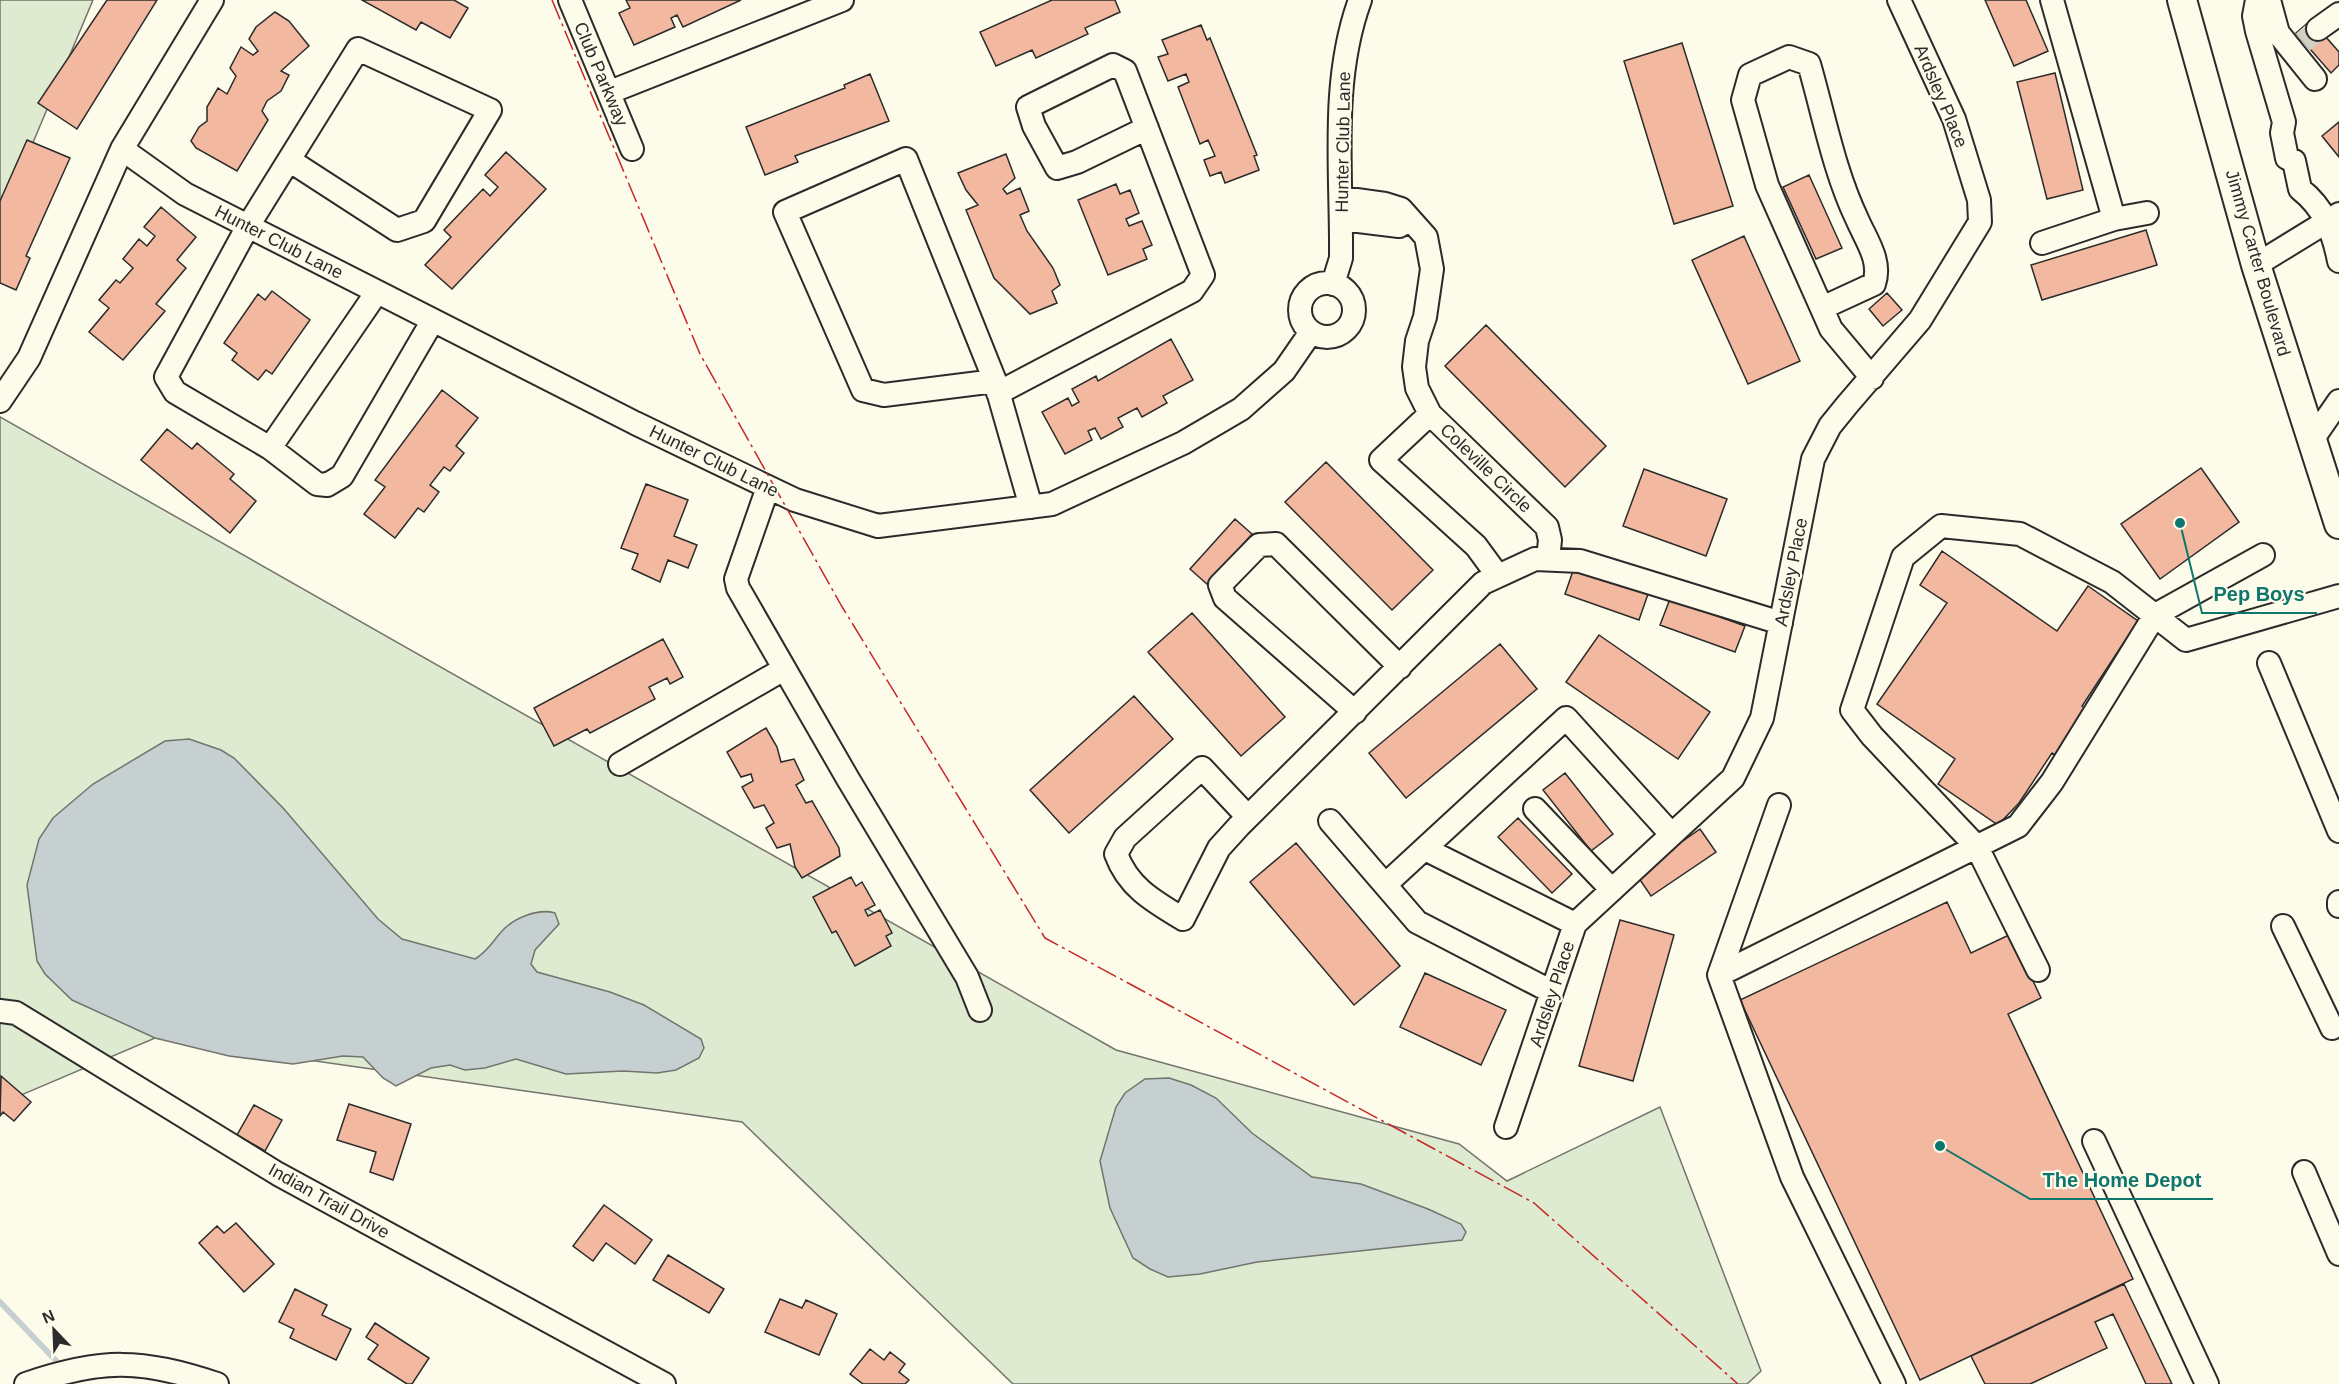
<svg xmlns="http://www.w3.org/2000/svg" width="2339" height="1384" font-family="Helvetica,sans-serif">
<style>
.green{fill:#deebd1;stroke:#74746e;stroke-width:1.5}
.water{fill:#c7d0d0;stroke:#74746e;stroke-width:1.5}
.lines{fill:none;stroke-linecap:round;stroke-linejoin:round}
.stream{stroke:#c7d0d0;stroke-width:6}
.building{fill:#f2b8a0;stroke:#2b2b2b;stroke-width:1.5}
.minor-tunnel{stroke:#d3d1c4;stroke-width:22;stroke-dasharray:22 11;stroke-linecap:butt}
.minor-casing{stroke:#2b2b2b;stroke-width:26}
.major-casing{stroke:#2b2b2b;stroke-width:32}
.minor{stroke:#fdfbea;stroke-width:22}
.major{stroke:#fdfbea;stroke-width:28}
.power{stroke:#c62828;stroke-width:1.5;stroke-dasharray:21 4.5 3 4.5;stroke-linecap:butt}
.labels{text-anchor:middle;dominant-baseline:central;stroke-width:4.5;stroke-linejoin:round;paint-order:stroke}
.street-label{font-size:18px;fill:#2b2b2b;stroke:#fdfbea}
.leader{fill:none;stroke:#0f766e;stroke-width:2}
.callout-dot{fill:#0f766e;stroke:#fdfbea;stroke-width:2}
.callout-label{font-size:20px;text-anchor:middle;font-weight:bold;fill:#0f766e;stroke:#fdfbea;stroke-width:4.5;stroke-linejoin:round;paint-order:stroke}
</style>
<rect width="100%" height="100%" fill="#fdfbea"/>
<path class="green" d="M 0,0 L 93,0 L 0,221 Z
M 0,417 L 1116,1050 L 1459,1144 L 1507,1181 L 1660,1107 L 1761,1371 L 1747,1384 L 1013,1384 L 742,1122 L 155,1038 L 0,1104 Z"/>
<path class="water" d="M 189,739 L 221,750 L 234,758 L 284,809 L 378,919 L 402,939 L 475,959 C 487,952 493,941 502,931 C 514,918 538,908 555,913 L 559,924 L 535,950 L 531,964 L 537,972 L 610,992 L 644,1005 L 701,1039 L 704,1048 L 699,1058 L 676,1070 L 657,1073 L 623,1071 L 566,1074 L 516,1059 L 485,1068 L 465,1070 L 450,1065 L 431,1068 L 396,1086 L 383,1078 L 363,1057 L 343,1056 L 293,1064 L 229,1056 L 155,1038 L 72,1000 L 45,974 L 37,961 L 27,885 L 39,839 L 53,818 L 93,784 L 165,741 Z
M 1169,1078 L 1191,1085 L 1216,1098 L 1252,1133 L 1312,1177 L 1361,1184 L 1428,1209 L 1461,1224 L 1466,1232 L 1462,1240 L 1257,1262 L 1200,1274 L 1168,1277 L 1150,1269 L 1133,1258 L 1110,1208 L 1100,1161 L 1116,1107 L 1125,1093 L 1145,1079 Z"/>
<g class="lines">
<path class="stream" d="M 0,1302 L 63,1368"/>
</g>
<path class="building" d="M 107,0 L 157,0 L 77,129 L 38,103 Z
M 362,0 L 454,0 L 468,8 L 450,38 L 421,22 L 416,30 Z
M 626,0 L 741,0 L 683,27 L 677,15 L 671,18 L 675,27 L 634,45 L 619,13 L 630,8 Z
M 1052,0 L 1115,0 L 1120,12 L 1085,28 L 1088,34 L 1036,58 L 1032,50 L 996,66 L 980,32 Z
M 1985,0 L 2026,0 L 2048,51 L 2014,66 Z
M 275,12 L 289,21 L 309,46 L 281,71 L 289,75 L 281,91 L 267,101 L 262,111 L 268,120 L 237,171 L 196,148 L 191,141 L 199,127 L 207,121 L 207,107 L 218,88 L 227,94 L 236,76 L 230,68 L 241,47 L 253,55 L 258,51 L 249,39 L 256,27 Z
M 2311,20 L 2339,52 L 2339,65 L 2331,73 L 2296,33 Z
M 1201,25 L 1207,40 L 1210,38 L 1257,155 L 1254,156 L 1259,170 L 1225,183 L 1221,172 L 1210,176 L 1204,160 L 1215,156 L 1208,140 L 1200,144 L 1178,87 L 1189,82 L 1186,74 L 1168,81 L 1158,57 L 1168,54 L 1162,40 Z
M 1682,43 L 1733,206 L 1674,224 L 1624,61 Z
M 2055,73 L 2083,190 L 2047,199 L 2017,82 Z
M 870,74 L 889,121 L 795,156 L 798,162 L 765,175 L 746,127 L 845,88 L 844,85 Z
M 2339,122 L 2339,157 L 2322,136 Z
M 27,140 L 70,158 L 26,256 L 30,258 L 16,290 L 0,283 L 0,201 Z
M 506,152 L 546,189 L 452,289 L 425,265 L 451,237 L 444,230 L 483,189 L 490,196 L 498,187 L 485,175 Z
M 1006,154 L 1015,178 L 1003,189 L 1007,194 L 1020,188 L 1029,211 L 1020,215 L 1027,231 L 1053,268 L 1060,285 L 1052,291 L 1057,303 L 1030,314 L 994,278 L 966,210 L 978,205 L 966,190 L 958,173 Z
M 1809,175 L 1842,248 L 1816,259 L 1783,187 Z
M 1116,184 L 1120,194 L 1130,190 L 1139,213 L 1126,219 L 1129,226 L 1142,221 L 1152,245 L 1143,249 L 1147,259 L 1108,275 L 1078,200 Z
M 161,207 L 196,237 L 177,260 L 186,268 L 156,304 L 165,311 L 123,360 L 89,332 L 109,308 L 99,300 L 116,280 L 120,283 L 133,268 L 123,259 L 139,239 L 147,246 L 155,236 L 144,227 Z
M 2146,230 L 2157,265 L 2042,300 L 2031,265 Z
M 1744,236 L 1800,361 L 1748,384 L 1692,260 Z
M 272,291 L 310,320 L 272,374 L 266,370 L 258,380 L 232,360 L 237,353 L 224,343 L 258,294 L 265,300 Z
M 1887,293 L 1902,310 L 1883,326 L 1869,309 Z
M 1486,325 L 1606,446 L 1565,487 L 1445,366 Z
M 1171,339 L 1193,380 L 1163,396 L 1167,403 L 1142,417 L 1137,408 L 1118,418 L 1123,427 L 1101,439 L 1095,428 L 1088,431 L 1092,440 L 1065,454 L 1042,412 L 1068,398 L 1072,406 L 1079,402 L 1072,389 L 1096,376 L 1098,381 Z
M 442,390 L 478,418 L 456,446 L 464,453 L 450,471 L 444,467 L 430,485 L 439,492 L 424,512 L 418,508 L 395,538 L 364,514 L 385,487 L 375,480 Z
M 167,429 L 192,449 L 197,443 L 234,474 L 230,479 L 256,501 L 230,533 L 141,460 Z
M 1326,462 L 1433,570 L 1392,610 L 1285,502 Z
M 2201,468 L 2239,522 L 2160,579 L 2121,524 Z
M 1644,469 L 1727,499 L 1706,556 L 1623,526 Z
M 646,484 L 688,500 L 674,536 L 697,545 L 688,568 L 668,560 L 660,582 L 632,569 L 638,554 L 621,548 Z
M 1235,519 L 1252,534 L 1208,585 L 1190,569 Z
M 1942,551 L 2057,631 L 2088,586 L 2138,621 L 2082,706 L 2092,713 L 2060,758 L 2052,753 L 2019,803 L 1998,825 L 1938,784 L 1955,759 L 1877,704 L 1947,603 L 1920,585 Z
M 1574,568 L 1648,594 L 1639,620 L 1565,594 Z
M 1670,599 L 1745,626 L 1735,652 L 1660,625 Z
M 1192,613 L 1285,717 L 1241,756 L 1148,652 Z
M 1599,635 L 1710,712 L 1678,759 L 1566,682 Z
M 663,639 L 683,677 L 670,684 L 667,678 L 649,687 L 655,699 L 590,733 L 587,729 L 554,746 L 534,708 Z
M 1500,644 L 1537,689 L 1406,798 L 1369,753 Z
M 1134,696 L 1173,739 L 1069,833 L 1030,790 Z
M 766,728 L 777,747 L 781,762 L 794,759 L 804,780 L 796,785 L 806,803 L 812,801 L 839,848 L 840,856 L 802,878 L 795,867 L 790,844 L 777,848 L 766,828 L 774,823 L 764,805 L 754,808 L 742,787 L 753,781 L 751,774 L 741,777 L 727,752 Z
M 1565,773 L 1613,834 L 1591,851 L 1543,790 Z
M 1518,818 L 1572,874 L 1552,893 L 1498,837 Z
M 1700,829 L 1716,852 L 1651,896 L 1636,874 Z
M 1296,843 L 1400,966 L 1354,1005 L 1250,882 Z
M 851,877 L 856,886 L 862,882 L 875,905 L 865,910 L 868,916 L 880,910 L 892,933 L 886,936 L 891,946 L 855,966 L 836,931 L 832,933 L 813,897 Z
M 1947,902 L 1971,953 L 2011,934 L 2041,998 L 2008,1014 L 2133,1279 L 1920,1380 L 1740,1000 Z
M 1620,920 L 1674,935 L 1633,1081 L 1579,1066 Z
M 1425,973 L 1506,1010 L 1481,1065 L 1400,1027 Z
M 1,1076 L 31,1102 L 14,1121 L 3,1112 L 0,1116 Z
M 349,1104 L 411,1124 L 393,1180 L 370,1172 L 376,1152 L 337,1140 Z
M 254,1105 L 282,1120 L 265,1151 L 237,1135 Z
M 604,1205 L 652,1240 L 635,1264 L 606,1243 L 593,1261 L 573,1246 Z
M 236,1223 L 274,1264 L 244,1292 L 199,1243 L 217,1226 L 224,1233 Z
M 668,1255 L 724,1289 L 709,1313 L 653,1280 Z
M 2124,1284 L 2172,1384 L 2146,1384 L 2113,1314 L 2095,1322 L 2107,1348 L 2030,1384 L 1985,1384 L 1971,1356 Z
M 295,1289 L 327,1305 L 322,1315 L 351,1329 L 336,1360 L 290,1338 L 294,1329 L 279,1322 Z
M 780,1299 L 802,1308 L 806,1300 L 837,1314 L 819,1355 L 765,1332 Z
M 375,1323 L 429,1358 L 412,1384 L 407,1384 L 368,1359 L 378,1345 L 366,1337 Z
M 870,1349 L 884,1360 L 890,1352 L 905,1364 L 899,1372 L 909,1380 L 905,1384 L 863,1384 L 850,1374 Z"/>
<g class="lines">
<path class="minor-tunnel" d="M 2303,42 L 2318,29"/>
<g class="minor-casing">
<path id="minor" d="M 570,0 L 632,149
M 2052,0 L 2114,219
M 2257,0 L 2254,16 L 2257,31 L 2284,122 L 2282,133 L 2287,158 L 2294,161 L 2300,189 C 2324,208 2333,231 2339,261
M 2269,0 L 2278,33 L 2315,79
M 2318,29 L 2339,14
M 610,92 L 842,0
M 122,149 L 185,194 L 635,423 L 795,500 L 878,526 L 1052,504 L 1183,443 L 1241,409 L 1284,371 L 1311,332
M 289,160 L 397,230 L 424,221 L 490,110 L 358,49 L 248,226 L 166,377 L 175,392 L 270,448 L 317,484 L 327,485 L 342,476 L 433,320
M 1342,198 L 1385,204 L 1401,209 L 1426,237 L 1432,269 L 1425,317 L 1417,341 L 1414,367 L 1417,388 L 1430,414 L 1547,527 L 1550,540 L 1548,559
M 1342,219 L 1399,226 L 1409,220
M 2042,243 L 2114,219 L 2147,213
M 2256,265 L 2339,214
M1300 310a27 27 0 1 1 54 0a27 27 0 1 1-54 0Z
M 1333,284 L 1341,258 C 1342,172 1330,82 1360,0
M 1822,308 L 1874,284 C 1882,261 1866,240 1857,219 C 1834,171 1824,116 1809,64 L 1789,57 L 1750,75 L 1743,100 L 1767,185 L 1831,329 L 1872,378
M 995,381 L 884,395 L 863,390 L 785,212 L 906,159 L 995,381 L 1031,507
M 998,393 L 1192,291 L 1203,275 L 1125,71 L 1113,65 L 1028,107 L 1034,126 L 1057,168 L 1077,162 L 1147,128
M 0,401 L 29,358 L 122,149 L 212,0
M 1430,414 L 1381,460 L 1476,546 L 1498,576
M 2312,440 L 2339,401
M 270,448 L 377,292
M 768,487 L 736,579 L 738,588 L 848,779 L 967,977 L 980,1010
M 2269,663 L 2339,831
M 1355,712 L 1225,598 L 1220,585 L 1259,545 L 1276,544 L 1400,667
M 620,764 L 784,669
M 1779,805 L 1719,975 L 1792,1177 L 1894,1384
M 1535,809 L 1612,890
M 1248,817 L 1202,768 L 1125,838 L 1116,854 C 1128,887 1153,901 1183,919 L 1219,848 L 1239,826 L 1483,583 L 1535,559 L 1580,561 L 1781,623
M 1330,821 L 1417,922 L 1552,992
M 1425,849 L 1575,924
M 1385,885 L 1566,718 L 1671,834
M 2339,902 L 2339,906
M 2283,926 L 2332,1028
M 2038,970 L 1977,847 L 1872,736 L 1852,710 L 1903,557 L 1941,526 L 2020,534 L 2112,582 L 2186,640 L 2339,596
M 1719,975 L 2018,826 L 2052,782 L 2155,615 L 2263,555
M 0,1011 L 16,1013 L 278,1174 L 664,1384
M 1506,1127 L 1575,924 L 1733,778 L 1762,718 L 1813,459 L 1830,426 L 1847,405 L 1920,320 L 1980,222 L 1979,200 L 1954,119 L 1899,0
M 2094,1141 L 2207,1384
M 2304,1172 L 2339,1254
M 26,1384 C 102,1358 141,1359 217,1384"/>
</g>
<g class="major-casing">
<path id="major" d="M 2182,0 L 2256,265 L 2339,524"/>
</g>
<use href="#minor" class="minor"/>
<use href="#major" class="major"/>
<path class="power" d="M 552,0 L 700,354 L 841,605 L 1045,938 L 1534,1203 L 1738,1384"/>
</g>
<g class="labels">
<g class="street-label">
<text transform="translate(601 74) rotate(67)">Club Parkway</text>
<text transform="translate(1941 96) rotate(67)">Ardsley Place</text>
<text transform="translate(1343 142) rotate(-89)">Hunter Club Lane</text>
<text transform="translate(279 242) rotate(27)">Hunter Club Lane</text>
<text transform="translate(2258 263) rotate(74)">Jimmy Carter Boulevard</text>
<text transform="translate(714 461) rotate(26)">Hunter Club Lane</text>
<text transform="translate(1486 468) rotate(44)">Coleville Circle</text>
<text transform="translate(1791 572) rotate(-79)">Ardsley Place</text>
<text transform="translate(1552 994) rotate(-72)">Ardsley Place</text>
<text transform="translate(329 1201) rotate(29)">Indian Trail Drive</text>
</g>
</g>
<path class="leader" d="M2180 523L2202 613H2317M1940 1146L2030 1199H2213"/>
<g class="callout-dot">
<circle cx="2180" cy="523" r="6"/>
<circle cx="1940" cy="1146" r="6"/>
</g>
<g class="callout-label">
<text x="2259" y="601">Pep Boys</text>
<text x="2122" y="1187">The Home Depot</text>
</g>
<g transform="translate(54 1330) rotate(337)" stroke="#fdfbea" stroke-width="4.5" paint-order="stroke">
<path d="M0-4.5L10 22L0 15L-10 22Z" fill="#2b2b2b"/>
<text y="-9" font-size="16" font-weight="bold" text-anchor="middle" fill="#2b2b2b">N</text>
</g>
</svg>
